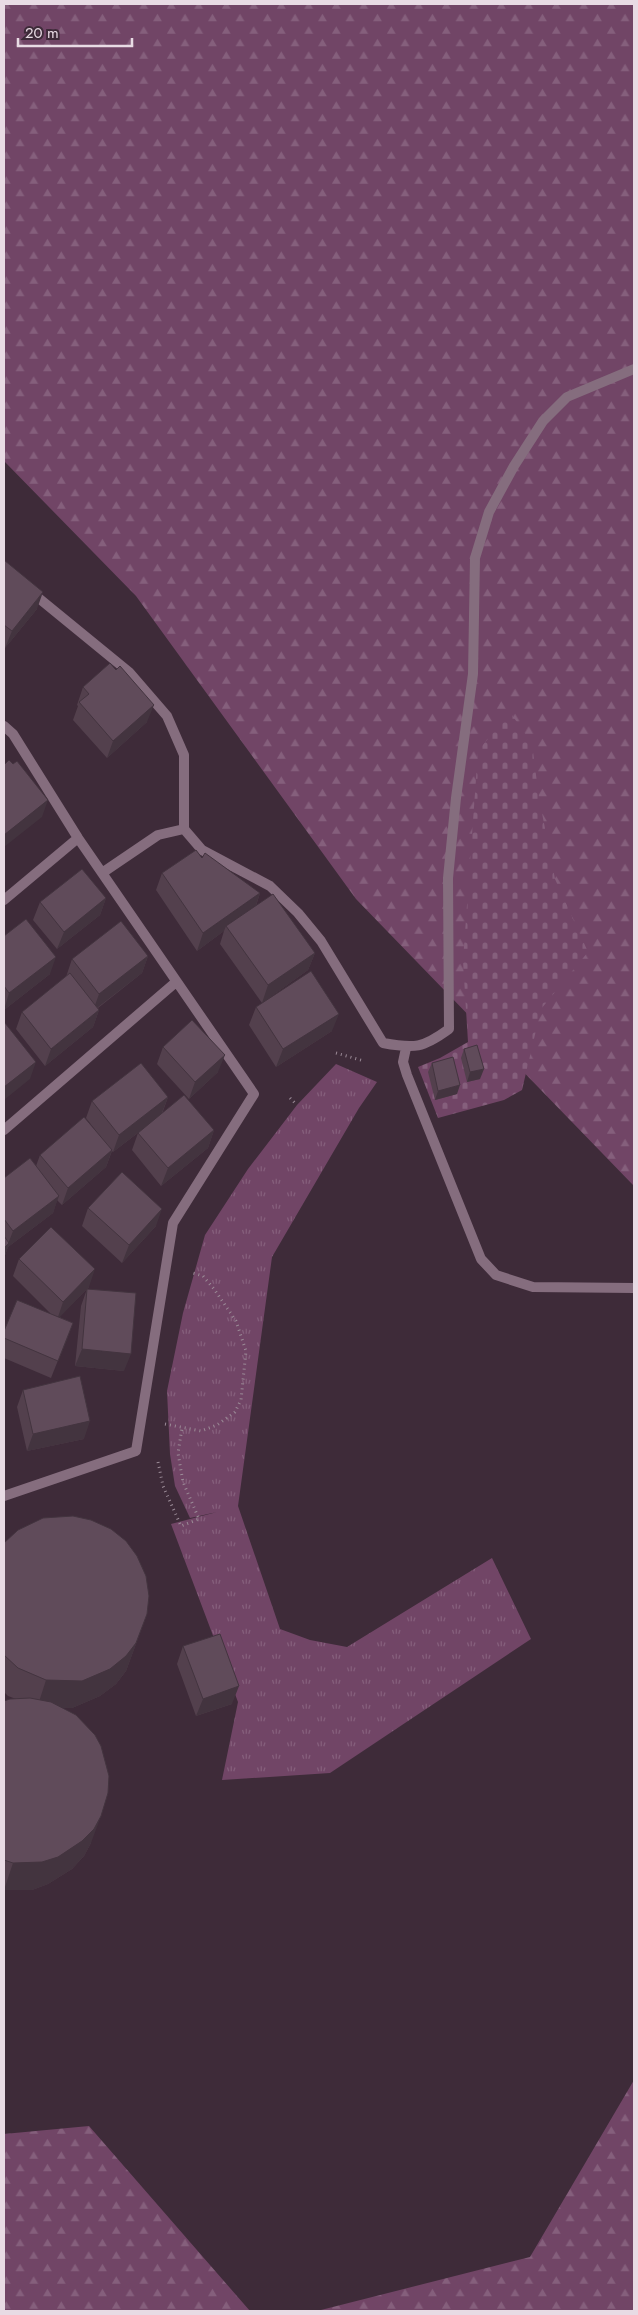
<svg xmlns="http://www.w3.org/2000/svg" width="638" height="2315" font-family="Jost,sans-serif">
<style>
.forest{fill:url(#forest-firs)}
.cemetery{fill:url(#cemetery-stones)}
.park{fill:url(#park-tufts)}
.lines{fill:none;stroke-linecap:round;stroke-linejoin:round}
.path{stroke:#9b8b97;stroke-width:3;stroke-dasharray:1 4;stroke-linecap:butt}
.minor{stroke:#856d7e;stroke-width:10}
.wall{fill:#53404d}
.shaded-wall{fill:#43343f}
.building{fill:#604b5a;stroke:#43343f}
</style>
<defs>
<pattern id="forest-firs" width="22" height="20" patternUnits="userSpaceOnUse" patternTransform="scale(1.25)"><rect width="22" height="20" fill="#714566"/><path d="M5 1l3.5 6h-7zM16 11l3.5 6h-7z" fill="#855f7c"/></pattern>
<pattern id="cemetery-stones" width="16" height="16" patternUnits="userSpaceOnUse" patternTransform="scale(1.25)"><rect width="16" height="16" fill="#714566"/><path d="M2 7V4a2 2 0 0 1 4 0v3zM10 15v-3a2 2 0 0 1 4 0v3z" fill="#855f7c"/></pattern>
<pattern id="park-tufts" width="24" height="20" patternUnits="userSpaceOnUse" patternTransform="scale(1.25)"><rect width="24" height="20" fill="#714566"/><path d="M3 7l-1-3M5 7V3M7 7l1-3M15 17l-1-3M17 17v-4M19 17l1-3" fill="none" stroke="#855f7c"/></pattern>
</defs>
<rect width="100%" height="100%" fill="#3e2b39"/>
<path class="forest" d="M 4,4 L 634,4 L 634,1186 L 356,899 L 136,596 L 4,461 Z
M 634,2080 L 634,2311 L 317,2311 L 530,2257 Z
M 89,2126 L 250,2311 L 4,2311 L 4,2134 Z"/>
<path class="cemetery" d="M 510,712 L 532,744 L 539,798 L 555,879 L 588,952 L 541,1009 L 522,1090 L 504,1100 L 438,1118 L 418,1067 L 440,1058 L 468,1042 L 463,961 L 478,751 Z"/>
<path class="park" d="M 336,1064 L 377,1082 L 359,1108 L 272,1257 L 238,1506 L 280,1629 L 310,1640 L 347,1647 L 492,1558 L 531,1639 L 330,1773 L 222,1780 L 238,1702 L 171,1524 L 217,1512 L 190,1518 L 175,1486 L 170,1454 L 167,1391 L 183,1313 L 205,1235 L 248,1169 L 297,1105 Z"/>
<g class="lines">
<path class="path" d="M 336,1053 L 364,1061
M 290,1098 L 297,1105
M 165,1424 L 201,1431 L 217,1425 L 235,1412 L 241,1400 L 246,1351 L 236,1321 L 214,1289 L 203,1276 L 193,1273
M 158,1462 L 163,1486 L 181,1526 L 199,1519 L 183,1482 L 178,1453 L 182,1428"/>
<path class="minor" d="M 30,591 L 129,672 L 167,716 L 184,755 L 184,829 L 202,850 L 270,886 L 298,913 L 321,941 L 383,1043 C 415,1049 423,1048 449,1029 L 448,878 L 456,798 L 473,674 L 475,558 L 489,512 L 514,466 L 543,421 L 567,397 L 634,369
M 4,726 L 13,734 L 78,838 L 254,1094 L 173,1223 L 136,1451 L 4,1496
M 102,873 L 158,835 L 184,829
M 4,900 L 78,838
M 406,1048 L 403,1062 L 407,1075 L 481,1259 L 496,1275 L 533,1287 L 634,1288
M 4,1130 L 176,982"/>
</g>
<path class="wall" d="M 4,560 L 37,609 L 5,648 L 4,647 Z
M 83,687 L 147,722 L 107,758 L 73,720 L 78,706 L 77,705 Z
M 202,858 L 260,893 L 256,906 L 315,953 L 308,970 L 262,1003 L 220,944 L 224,931 L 197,951 L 156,890 L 162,873 Z
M 106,898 L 100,915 L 57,949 L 33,920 L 40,902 Z
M 4,936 L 50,974 L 4,1010 Z
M 148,956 L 142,973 L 98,1008 L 99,1010 L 93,1027 L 45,1066 L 16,1029 L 22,1012 L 66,977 L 72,959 Z
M 256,1007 L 332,1031 L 276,1067 L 249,1025 Z
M 163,1047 L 218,1072 L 189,1099 L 157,1064 Z
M 464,1049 L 480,1079 L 467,1082 L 461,1058 Z
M 432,1063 L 457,1094 L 435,1100 L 428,1072 Z
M 168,1097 L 162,1114 L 214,1130 L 208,1148 L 161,1186 L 132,1150 L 138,1133 L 147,1126 L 113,1152 L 112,1151 L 106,1167 L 62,1205 L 57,1200 L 53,1213 L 8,1247 L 4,1258 L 4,1178 L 36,1166 L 40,1155 L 96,1131 L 86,1118 L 92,1101 Z
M 88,1208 L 156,1226 L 122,1263 L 82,1226 Z
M 19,1259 L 89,1287 L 59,1317 L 73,1323 L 51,1378 L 4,1358 L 4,1331 L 51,1314 L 13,1276 Z
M 87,1289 L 124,1371 L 75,1366 L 81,1306 Z
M 23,1390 L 84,1439 L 27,1451 L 17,1407 Z
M 4,1543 L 147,1614 L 126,1671 L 116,1684 L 100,1696 L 72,1708 L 63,1708 L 91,1843 L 84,1856 L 72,1869 L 48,1884 L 32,1890 L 4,1890 L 4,1701 L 16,1699 L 8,1696 L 4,1692 Z
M 183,1646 L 232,1704 L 196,1716 L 177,1664 Z"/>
<path class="shaded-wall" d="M 43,592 L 37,609 L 5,648 L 12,631 Z
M 154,705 L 147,722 L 107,758 L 113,741 Z
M 48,800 L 42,817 L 4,847 L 4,835 Z
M 260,893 L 254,911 L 226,926 L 224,931 L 197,951 L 203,933 Z
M 106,898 L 100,915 L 57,949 L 64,932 Z
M 315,953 L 308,970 L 262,1003 L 268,985 Z
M 148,956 L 142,973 L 93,1011 L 99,994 Z
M 56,957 L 50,974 L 4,1010 L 9,993 Z
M 99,1010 L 93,1027 L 45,1066 L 51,1049 Z
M 339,1014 L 332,1031 L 276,1067 L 283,1049 Z
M 225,1055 L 218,1072 L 189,1099 L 195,1082 Z
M 36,1062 L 30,1079 L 4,1100 L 4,1087 Z
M 484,1069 L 480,1079 L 467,1082 L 470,1072 Z
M 460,1085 L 457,1094 L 435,1100 L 438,1091 Z
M 168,1097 L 161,1115 L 113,1152 L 119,1135 Z
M 214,1130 L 208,1148 L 161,1186 L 168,1168 Z
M 112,1150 L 106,1167 L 62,1205 L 68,1188 Z
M 59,1196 L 53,1213 L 8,1247 L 4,1258 L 4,1248 L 8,1244 L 13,1231 Z
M 162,1209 L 156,1226 L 122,1263 L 129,1245 Z
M 95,1269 L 89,1287 L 57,1320 L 63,1302 Z
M 73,1323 L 67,1340 L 51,1378 L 58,1361 Z
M 82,1349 L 131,1354 L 124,1371 L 75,1366 Z
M 90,1421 L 84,1439 L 27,1451 L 33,1434 Z
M 147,1614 L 126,1671 L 116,1684 L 100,1696 L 72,1708 L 37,1708 L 46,1680 Z
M 239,1686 L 232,1704 L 196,1716 L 203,1699 Z
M 101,1816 L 91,1843 L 84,1856 L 72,1869 L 48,1884 L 32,1890 L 4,1890 L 13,1863 Z"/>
<path class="building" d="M 4,560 L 43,592 L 12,631 L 4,625 Z
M 110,663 L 116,670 L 120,666 L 154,705 L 113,741 L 79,702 L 89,694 L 83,687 Z
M 9,760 L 13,764 L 17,761 L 48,800 L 4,835 L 4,765 Z
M 196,850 L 202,858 L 205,853 L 260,893 L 203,933 L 162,873 Z
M 82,869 L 106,898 L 64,932 L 40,902 Z
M 273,894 L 315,953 L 268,985 L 226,926 Z
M 26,919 L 56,957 L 9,993 L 4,986 L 4,936 Z
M 121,921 L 148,956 L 99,994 L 72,959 Z
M 311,971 L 339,1014 L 283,1049 L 256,1007 Z
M 70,973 L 99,1010 L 51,1049 L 22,1012 Z
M 192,1020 L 225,1055 L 195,1082 L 163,1047 Z
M 5,1023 L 36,1062 L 4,1087 L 4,1024 Z
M 477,1045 L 484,1069 L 470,1072 L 464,1049 Z
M 453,1057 L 460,1085 L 438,1091 L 432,1063 Z
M 141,1063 L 168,1097 L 119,1135 L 92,1101 Z
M 184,1095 L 214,1130 L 168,1168 L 138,1133 Z
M 84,1117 L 112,1150 L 68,1188 L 40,1155 Z
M 30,1158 L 59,1196 L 13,1231 L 4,1219 L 4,1178 Z
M 122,1172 L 162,1209 L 129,1245 L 88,1208 Z
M 51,1227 L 95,1269 L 63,1302 L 19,1259 Z
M 4,1236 L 9,1243 L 4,1248 Z
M 87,1289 L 136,1293 L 131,1354 L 82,1349 Z
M 17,1300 L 73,1323 L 58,1361 L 4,1338 L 4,1331 Z
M 80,1376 L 90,1421 L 33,1434 L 23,1390 Z
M 73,1516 L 91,1520 L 111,1529 L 126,1541 L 137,1556 L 146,1576 L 149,1596 L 147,1614 L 136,1643 L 126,1656 L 110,1669 L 82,1681 L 46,1680 L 18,1668 L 4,1655 L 4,1543 L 18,1530 L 43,1518 Z
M 220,1634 L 239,1686 L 203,1699 L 183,1646 Z
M 30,1698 L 51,1702 L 76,1715 L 95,1735 L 101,1746 L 109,1776 L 108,1793 L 101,1816 L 94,1829 L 82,1841 L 58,1857 L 42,1862 L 13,1863 L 4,1860 L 4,1701 L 10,1699 Z"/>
<rect width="638" height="2315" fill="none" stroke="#e8dbe4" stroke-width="10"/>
<path d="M18 38v8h114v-8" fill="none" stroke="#e8dbe4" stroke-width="2.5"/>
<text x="25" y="38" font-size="15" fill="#e8dbe4" stroke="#3e2b39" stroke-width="4" paint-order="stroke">20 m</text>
</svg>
